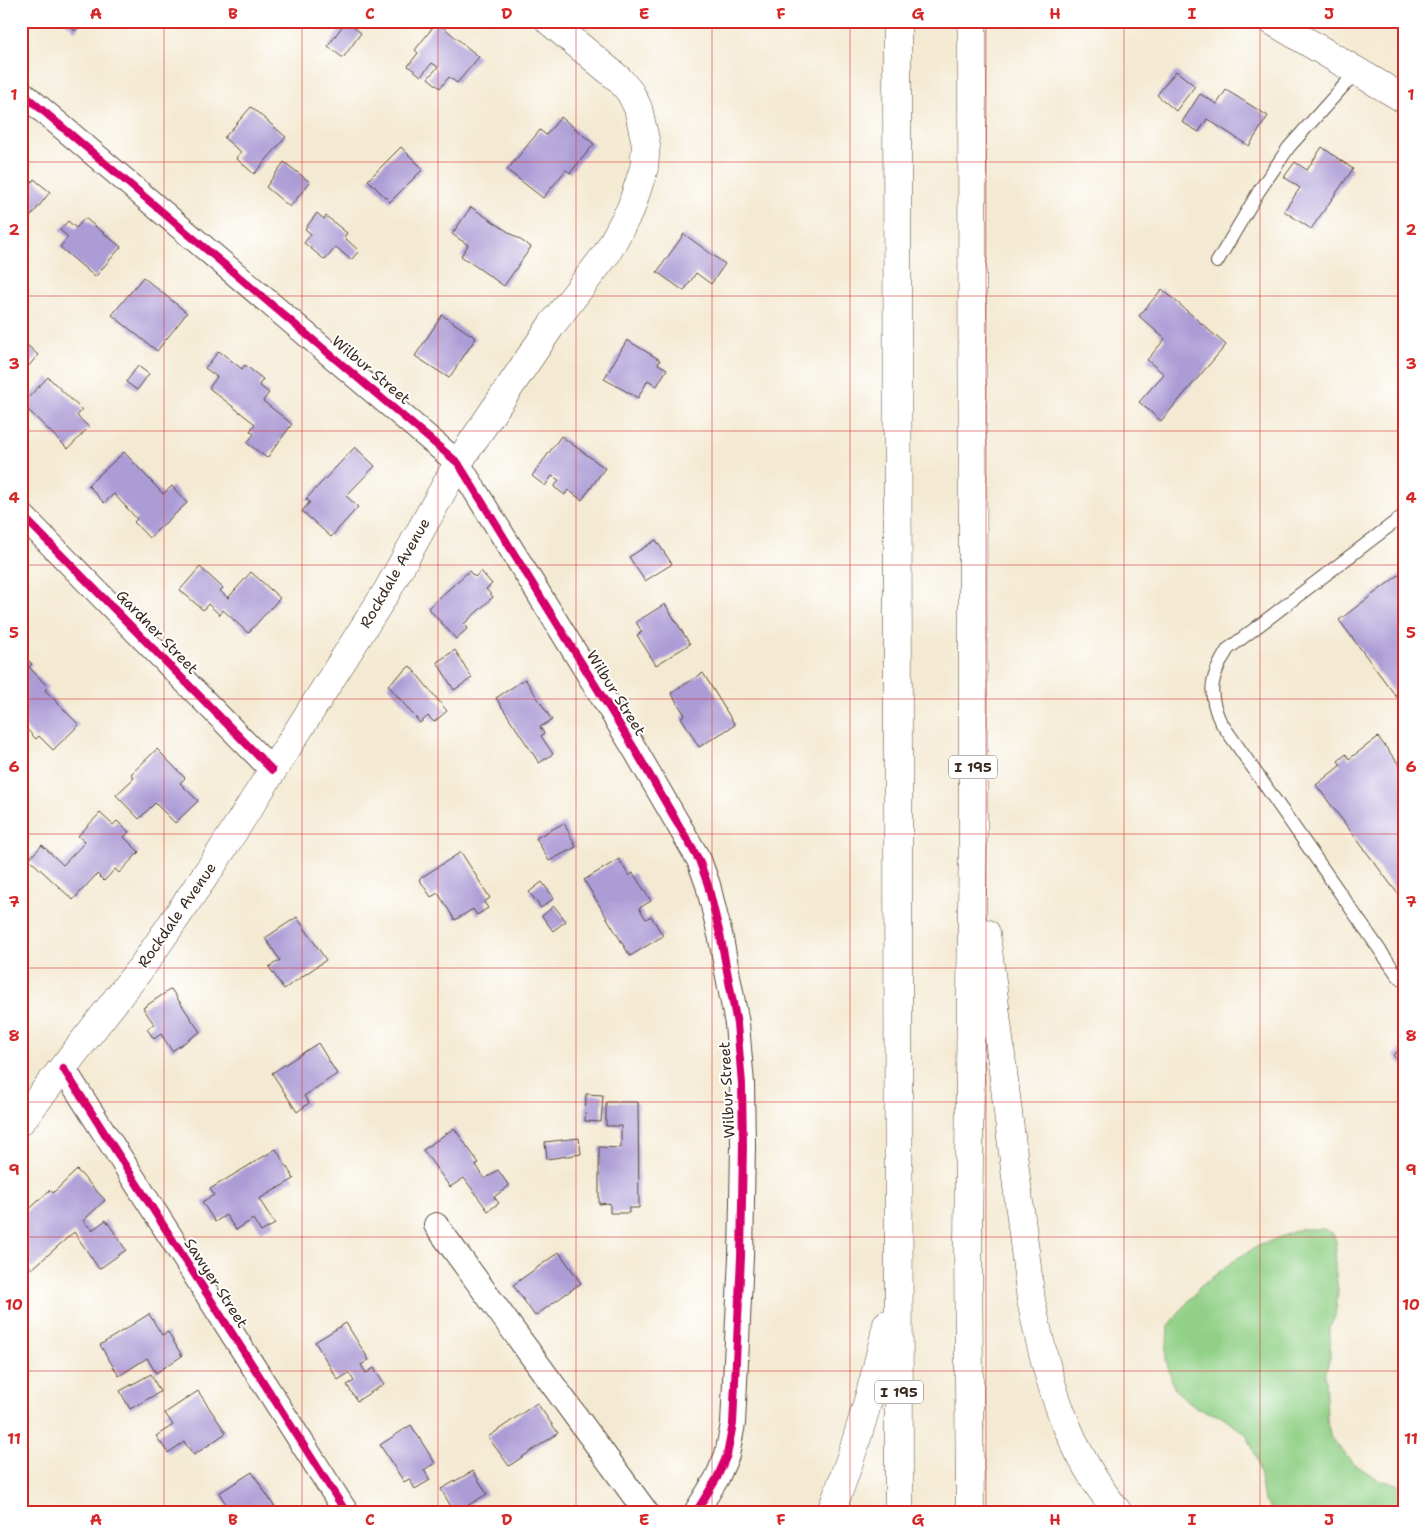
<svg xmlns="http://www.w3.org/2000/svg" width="1425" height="1533" font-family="'Shantell Sans',sans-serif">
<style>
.green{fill:#91d086;stroke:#667d52}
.building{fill:#ac9cd5}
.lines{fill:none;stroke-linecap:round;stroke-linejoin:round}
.service-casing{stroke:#574739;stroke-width:14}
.minor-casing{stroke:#574739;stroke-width:26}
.secondary-casing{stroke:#574739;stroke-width:29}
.motorway-casing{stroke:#574739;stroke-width:29}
.service{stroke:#fff;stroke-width:12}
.minor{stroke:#fff;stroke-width:24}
.secondary{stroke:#fff;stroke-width:28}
.motorway{stroke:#fff;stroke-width:28}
.cycleway-casing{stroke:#fff;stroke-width:11}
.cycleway{stroke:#d6006c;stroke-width:8}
.grid{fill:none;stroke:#d62828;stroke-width:1;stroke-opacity:0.55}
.labels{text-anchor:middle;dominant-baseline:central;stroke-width:4;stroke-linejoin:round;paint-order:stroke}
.shield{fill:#fff;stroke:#766a62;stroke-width:1}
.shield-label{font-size:14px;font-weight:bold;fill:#3b2a1e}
.street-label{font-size:15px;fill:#3b2a1e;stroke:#fff}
.neatline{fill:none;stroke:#d62828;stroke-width:2}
.grid-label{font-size:16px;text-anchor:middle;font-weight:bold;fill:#d62828}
</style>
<rect width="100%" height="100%" fill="#fff"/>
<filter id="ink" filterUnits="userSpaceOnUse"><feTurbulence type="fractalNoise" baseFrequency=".02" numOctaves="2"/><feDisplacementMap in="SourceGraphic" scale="10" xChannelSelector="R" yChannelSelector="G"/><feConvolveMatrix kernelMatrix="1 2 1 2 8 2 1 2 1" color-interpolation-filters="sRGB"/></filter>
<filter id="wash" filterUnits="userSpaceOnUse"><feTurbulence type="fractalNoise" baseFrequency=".0096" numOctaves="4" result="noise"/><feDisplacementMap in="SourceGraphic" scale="20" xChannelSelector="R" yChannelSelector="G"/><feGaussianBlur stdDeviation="1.12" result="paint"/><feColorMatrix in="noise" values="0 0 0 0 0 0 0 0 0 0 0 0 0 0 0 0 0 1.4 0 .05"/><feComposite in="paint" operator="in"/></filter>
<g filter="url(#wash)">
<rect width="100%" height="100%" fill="#f4ead3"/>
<path class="green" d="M 1382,21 L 1404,21 L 1404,35 Z
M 1300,1229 L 1324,1229 L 1333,1234 L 1336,1241 L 1335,1267 L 1338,1291 L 1335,1317 L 1330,1326 L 1330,1357 L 1325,1375 L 1327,1420 L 1331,1438 L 1352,1462 L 1377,1479 L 1404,1486 L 1404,1512 L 1274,1512 L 1264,1501 L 1257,1459 L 1247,1435 L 1222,1417 L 1197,1408 L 1175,1390 L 1166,1361 L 1168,1327 L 1199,1288 L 1233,1261 L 1258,1246 Z"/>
<g id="blocks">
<path class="building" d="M 64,21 L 83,21 L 75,31 Z
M 346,21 L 361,33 L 343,58 L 328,46 Z
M 437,22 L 479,57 L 457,83 L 449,77 L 440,88 L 428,78 L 438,67 L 432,63 L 421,76 L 408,66 L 418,53 L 415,50 Z
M 1176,71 L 1195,86 L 1176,111 L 1157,95 Z
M 1226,90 L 1268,116 L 1249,146 L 1207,119 L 1199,132 L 1182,122 L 1200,94 L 1217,104 Z
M 251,107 L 286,137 L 254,174 L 236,158 L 241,152 L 224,138 Z
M 561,117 L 594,144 L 570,173 L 566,170 L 543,198 L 507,170 L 540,130 L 546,135 Z
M 401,147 L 423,169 L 390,202 L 368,180 Z
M 1322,147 L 1353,169 L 1311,229 L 1284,211 L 1300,188 L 1284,177 L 1295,162 L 1307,170 Z
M 284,162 L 310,182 L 290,207 L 266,187 Z
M 21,174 L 32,182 L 34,179 L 50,192 L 24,225 L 21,223 Z
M 471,207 L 531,247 L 504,286 L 461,256 L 468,245 L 452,234 Z
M 317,213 L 324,219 L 326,216 L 347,233 L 344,237 L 359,251 L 351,260 L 336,247 L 325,260 L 304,243 L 311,234 L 305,229 Z
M 85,218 L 121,247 L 95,277 L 60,247 L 68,237 L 60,230 L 68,221 L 76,228 Z
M 684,234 L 725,264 L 711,284 L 696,273 L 684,291 L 657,272 Z
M 143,277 L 187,313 L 157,351 L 112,315 Z
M 1162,289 L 1226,345 L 1161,421 L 1139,402 L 1164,374 L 1147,360 L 1165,339 L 1139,316 Z
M 442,315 L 476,338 L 449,378 L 415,356 Z
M 627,340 L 660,360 L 658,364 L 667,369 L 657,386 L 648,380 L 638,398 L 604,379 Z
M 24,342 L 38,355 L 21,375 L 21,345 Z
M 219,351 L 242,369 L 245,365 L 263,379 L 259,385 L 269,393 L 263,401 L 292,424 L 267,458 L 247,443 L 254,434 L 250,431 L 255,424 L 209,388 L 217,377 L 205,368 Z
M 138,366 L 149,374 L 137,390 L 126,382 Z
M 48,377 L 82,410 L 77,416 L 89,427 L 68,449 L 22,404 Z
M 561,436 L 605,468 L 582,500 L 568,490 L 565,495 L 554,487 L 559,480 L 552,476 L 545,486 L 532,476 Z
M 355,447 L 375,466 L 346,496 L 358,507 L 331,537 L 302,511 L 310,502 L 306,499 Z
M 124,452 L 163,494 L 172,486 L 187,503 L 149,538 L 134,522 L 137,519 L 114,494 L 104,503 L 88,485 Z
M 656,540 L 672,564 L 645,581 L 629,557 Z
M 200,567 L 223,588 L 220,591 L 228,598 L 251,572 L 280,598 L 248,633 L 223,610 L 220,615 L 208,604 L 203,610 L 180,590 Z
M 469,571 L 475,577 L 481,571 L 492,584 L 486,589 L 493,597 L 464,624 L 468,628 L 456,639 L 428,608 Z
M 1404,571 L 1404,707 L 1339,620 Z
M 665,604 L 690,644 L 656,665 L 637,635 L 642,632 L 636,622 Z
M 455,650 L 472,678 L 454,690 L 437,662 Z
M 21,653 L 32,664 L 29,667 L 48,687 L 45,690 L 79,725 L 53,750 L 39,736 L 36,739 L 21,723 L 25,719 L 21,716 Z
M 410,666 L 447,711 L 434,722 L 428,716 L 420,723 L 388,685 Z
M 703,673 L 735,725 L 699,747 L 681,717 L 685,715 L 671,693 Z
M 525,679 L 552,720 L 540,727 L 544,733 L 541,736 L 553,754 L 539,763 L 496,698 Z
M 1378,737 L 1404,771 L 1404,902 L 1316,785 L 1341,765 L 1338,761 L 1346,754 L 1349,759 Z
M 157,749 L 185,778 L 180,783 L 198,801 L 175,823 L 155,803 L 139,819 L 116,795 L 134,778 L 131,774 Z
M 100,813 L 113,825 L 117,821 L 129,832 L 124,837 L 139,852 L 119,873 L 115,869 L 104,881 L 97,874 L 73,900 L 29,859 L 42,845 L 63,865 L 85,842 L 78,836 Z
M 564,823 L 576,847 L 549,861 L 536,838 Z
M 461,852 L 490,898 L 484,902 L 488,908 L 477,915 L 473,909 L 455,920 L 438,893 L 431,897 L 419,879 Z
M 619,859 L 629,876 L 633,873 L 651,901 L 639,908 L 646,919 L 651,916 L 663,936 L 630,956 L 584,880 Z
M 542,882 L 554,898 L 541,908 L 529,892 Z
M 554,906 L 566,921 L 553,931 L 542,916 Z
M 297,917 L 326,960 L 284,989 L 269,967 L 280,960 L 265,938 Z
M 171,989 L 200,1032 L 172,1051 L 161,1034 L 154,1039 L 147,1029 L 154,1024 L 143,1008 Z
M 318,1043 L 337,1074 L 304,1096 L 309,1103 L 297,1112 L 272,1073 Z
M 1404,1046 L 1404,1069 L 1393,1055 Z
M 586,1094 L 603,1095 L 601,1122 L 585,1121 Z
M 606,1102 L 638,1102 L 639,1208 L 629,1208 L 629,1213 L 610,1213 L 610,1203 L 599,1204 L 599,1147 L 621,1148 L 621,1126 L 606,1126 Z
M 454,1128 L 479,1163 L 476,1165 L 485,1179 L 498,1170 L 509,1186 L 494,1197 L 499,1203 L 488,1211 L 464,1178 L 450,1187 L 423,1150 Z
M 579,1138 L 581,1154 L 547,1159 L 545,1142 Z
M 276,1149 L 294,1179 L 259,1199 L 275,1224 L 261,1232 L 253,1219 L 236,1230 L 226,1215 L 215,1222 L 202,1202 L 214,1195 L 210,1189 Z
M 77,1170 L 105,1200 L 83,1221 L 92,1230 L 106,1220 L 126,1250 L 99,1269 L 74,1232 L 32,1269 L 21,1257 L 21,1217 L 50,1190 L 53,1193 Z
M 559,1252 L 581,1283 L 535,1316 L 513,1285 Z
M 149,1314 L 162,1335 L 168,1332 L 182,1356 L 156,1373 L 147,1358 L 119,1376 L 100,1345 Z
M 346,1323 L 369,1360 L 361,1365 L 366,1373 L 374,1368 L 384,1384 L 357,1401 L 347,1385 L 354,1381 L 349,1373 L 338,1380 L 315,1342 Z
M 151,1374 L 160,1392 L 130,1409 L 120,1391 Z
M 198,1391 L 226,1433 L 194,1455 L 184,1442 L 168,1453 L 156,1436 L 173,1425 L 165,1413 Z
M 537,1403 L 558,1433 L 509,1466 L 488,1437 Z
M 411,1425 L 435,1463 L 424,1470 L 430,1480 L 415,1489 L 409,1479 L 404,1482 L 380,1445 Z
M 473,1471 L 487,1494 L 457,1512 L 454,1512 L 441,1489 Z
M 252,1472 L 278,1512 L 231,1512 L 219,1493 Z"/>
</g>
</g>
<g filter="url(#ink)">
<use href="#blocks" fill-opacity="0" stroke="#574739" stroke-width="1"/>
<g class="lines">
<g class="service-casing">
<path id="service" d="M 1217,262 L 1259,191 L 1289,147 L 1357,71
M 1404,515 L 1228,649 C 1211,676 1207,692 1220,721 L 1398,976 L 1404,981"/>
</g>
<g class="minor-casing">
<path id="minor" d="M 21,92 L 458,463 L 634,748 L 699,860 L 708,885 L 721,939 L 737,1024 L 742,1084 L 743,1145 L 741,1257 L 733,1424 L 727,1455 L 717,1478 L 696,1512
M 21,514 L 272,770
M 63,1068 L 346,1512
M 436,1225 L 646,1512"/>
</g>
<g class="secondary-casing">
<path id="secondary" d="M 1272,21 L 1404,99
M 21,1121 L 144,964 L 213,864 L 387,591 L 458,463 L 551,326 L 607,253 L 631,208 L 644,168 L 646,144 L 638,108 L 630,92 L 619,79 L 549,21"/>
</g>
<g class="motorway-casing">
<path id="motorway" d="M 897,21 L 899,1512
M 986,933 L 1031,1300 C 1046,1376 1067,1451 1118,1512
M 831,1512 C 855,1450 873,1389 887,1324
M 970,1512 L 968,1242 L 973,828 L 972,21"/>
</g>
<use href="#service" class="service"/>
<use href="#minor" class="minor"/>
<use href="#secondary" class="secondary"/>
<use href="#motorway" class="motorway"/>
<g class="cycleway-casing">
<path id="cycleway" d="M 21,92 L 458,463 L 634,748 L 699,860 L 708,885 L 721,939 L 737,1024 L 742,1084 L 743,1145 L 741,1257 L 733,1424 L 727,1455 L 717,1478 L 696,1512
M 21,514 L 272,770
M 63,1068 L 346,1512"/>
</g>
<use href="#cycleway" class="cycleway"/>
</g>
</g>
<path class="grid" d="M 164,21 L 164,1512M 302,21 L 302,1512M 438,21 L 438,1512M 576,21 L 576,1512M 712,21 L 712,1512M 850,21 L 850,1512M 986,21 L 986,1512M 1124,21 L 1124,1512M 1260,21 L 1260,1512M 21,162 L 1404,162M 21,296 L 1404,296M 21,431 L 1404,431M 21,565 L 1404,565M 21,699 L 1404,699M 21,834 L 1404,834M 21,968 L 1404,968M 21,1102 L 1404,1102M 21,1237 L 1404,1237M 21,1371 L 1404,1371"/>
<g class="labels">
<g class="shield">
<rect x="949" y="755.5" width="48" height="23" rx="4"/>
<rect x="875" y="1380.5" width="48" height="23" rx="4"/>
</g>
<g class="shield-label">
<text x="973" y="767">I 195</text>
<text x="899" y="1392">I 195</text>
</g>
<g class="street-label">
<text transform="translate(371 370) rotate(40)">Wilbur Street</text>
<text transform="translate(395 573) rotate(-60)">Rockdale Avenue</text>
<text transform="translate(157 632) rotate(46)">Gardner Street</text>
<text transform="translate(616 693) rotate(58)">Wilbur Street</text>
<text transform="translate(177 915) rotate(-55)">Rockdale Avenue</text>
<text transform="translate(727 1090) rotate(-93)">Wilbur Street</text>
<text transform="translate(216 1283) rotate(57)">Sawyer Street</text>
</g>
</g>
<rect width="1425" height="1533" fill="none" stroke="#fff" stroke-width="55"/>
<rect x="28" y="28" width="1370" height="1478" class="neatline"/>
<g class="grid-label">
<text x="96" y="19">A</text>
<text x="233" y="19">B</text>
<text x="370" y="19">C</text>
<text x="507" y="19">D</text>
<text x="644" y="19">E</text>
<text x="781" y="19">F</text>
<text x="918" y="19">G</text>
<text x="1055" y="19">H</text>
<text x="1192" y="19">I</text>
<text x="1329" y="19">J</text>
<text x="14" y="100">1</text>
<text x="1411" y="100">1</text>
<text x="14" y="235">2</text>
<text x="1411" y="235">2</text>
<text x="14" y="369">3</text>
<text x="1411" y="369">3</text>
<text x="14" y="503">4</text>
<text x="1411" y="503">4</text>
<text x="14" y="638">5</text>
<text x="1411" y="638">5</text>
<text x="14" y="772">6</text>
<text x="1411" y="772">6</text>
<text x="14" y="907">7</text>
<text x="1411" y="907">7</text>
<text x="14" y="1041">8</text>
<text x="1411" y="1041">8</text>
<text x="14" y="1175">9</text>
<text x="1411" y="1175">9</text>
<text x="14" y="1310">10</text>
<text x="1411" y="1310">10</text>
<text x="14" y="1444">11</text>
<text x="1411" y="1444">11</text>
<text x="96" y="1525">A</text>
<text x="233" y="1525">B</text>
<text x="370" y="1525">C</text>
<text x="507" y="1525">D</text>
<text x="644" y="1525">E</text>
<text x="781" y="1525">F</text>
<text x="918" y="1525">G</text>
<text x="1055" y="1525">H</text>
<text x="1192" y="1525">I</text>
<text x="1329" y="1525">J</text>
</g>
</svg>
